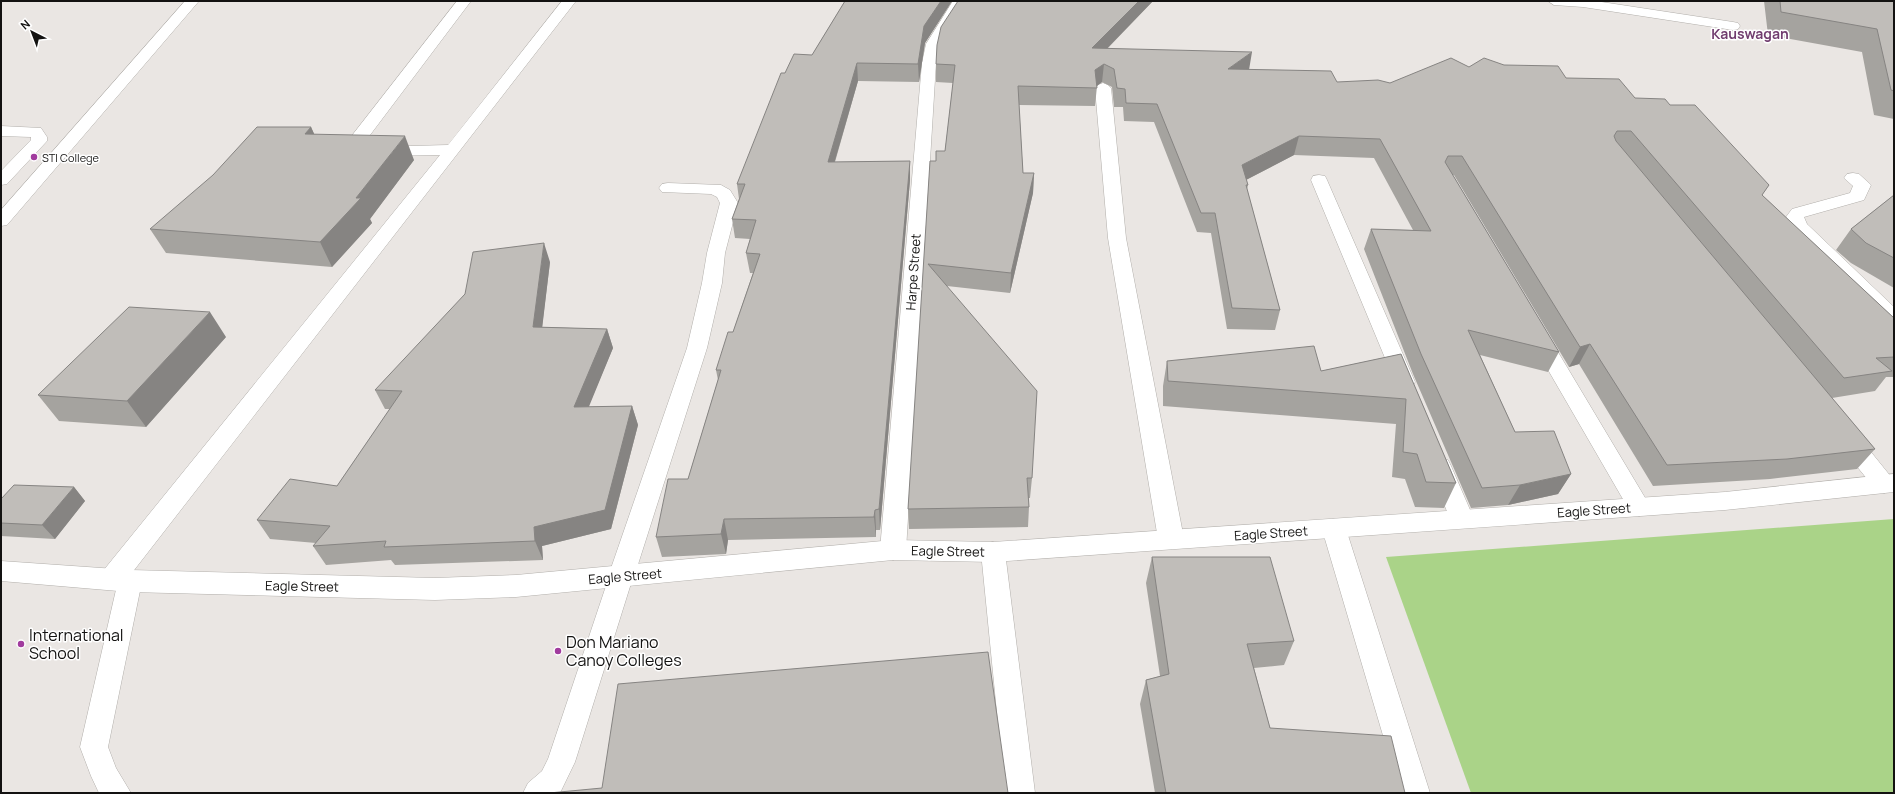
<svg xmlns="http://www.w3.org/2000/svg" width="1895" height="794" font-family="Manrope,sans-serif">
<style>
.green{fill:#aad388}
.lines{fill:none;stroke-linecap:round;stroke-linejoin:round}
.service-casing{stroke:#b2afab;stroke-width:1}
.minor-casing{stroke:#b2afab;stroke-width:1}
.tertiary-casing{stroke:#b2afab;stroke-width:1}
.service{fill:#fff;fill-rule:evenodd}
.minor{fill:#fff;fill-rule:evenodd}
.tertiary{fill:#fff;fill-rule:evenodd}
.wall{fill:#a5a39f}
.shaded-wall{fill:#868482}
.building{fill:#c0bdb9;stroke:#868482}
.poi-dot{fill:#a13b9e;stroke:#fff;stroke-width:1.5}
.labels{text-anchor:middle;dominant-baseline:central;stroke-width:3;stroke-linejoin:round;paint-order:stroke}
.far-poi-label{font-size:11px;fill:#131211;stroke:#fff;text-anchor:start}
.street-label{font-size:13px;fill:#131211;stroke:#fff}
.far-district-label{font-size:14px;font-weight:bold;fill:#713d6f;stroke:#fff}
.near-poi-label{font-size:16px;fill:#131211;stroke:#fff;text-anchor:start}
</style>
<rect width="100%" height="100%" fill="#eae6e3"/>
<path class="green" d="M 1894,519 L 1894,793 L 1471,793 L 1386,557 Z"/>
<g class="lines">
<g class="service-casing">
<path id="service" d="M 1548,1 L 1595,1 L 1733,22 L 1738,23 L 1740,26 L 1738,29 L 1733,30 L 1583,7 L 1554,5 Z
M 1,126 L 41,128 L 47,137 L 47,141 L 7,184 L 1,185 L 1,171 L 31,140 L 31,137 L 1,136 Z
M 1319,175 L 1325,176 L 1327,180 L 1415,382 L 1412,387 L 1405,389 L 1398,387 L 1395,382 L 1311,180 L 1313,176 Z
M 1539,331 L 1546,332 L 1647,501 L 1651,507 L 1647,513 L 1639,516 L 1631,513 L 1529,337 L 1532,332 Z
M 1440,458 L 1448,460 L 1451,466 L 1474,519 L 1470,525 L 1462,528 L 1454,525 L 1450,519 L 1429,466 L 1432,460 Z
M 993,542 L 1002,545 L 1005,552 L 1035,793 L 1005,793 L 981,552 L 984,545 Z
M 621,567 L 630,570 L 633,577 L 575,762 L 560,793 L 523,793 L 528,783 L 542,771 L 548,759 L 609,577 L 612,570 Z
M 130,571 L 139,574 L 142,581 L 108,747 L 116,768 L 131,793 L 99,793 L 91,776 L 80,747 L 118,581 L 121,574 Z"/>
</g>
<g class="minor-casing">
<path id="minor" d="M 185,1 L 199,1 L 7,225 L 1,226 L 1,210 Z
M 457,1 L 471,1 L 355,155 L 349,156 L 343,155 L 341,151 L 343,147 Z
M 562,1 L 576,1 L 121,587 L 112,590 L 103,587 L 99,579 L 103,571 L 440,155 L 380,156 L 374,155 L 372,151 L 374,147 L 448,145 Z
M 953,1 L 967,1 L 940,44 L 936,63 L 906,550 L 902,557 L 893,560 L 884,557 L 880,550 L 922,63 L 926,44 Z
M 1103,83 L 1108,85 L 1111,88 L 1126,238 L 1184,539 L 1180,546 L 1171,549 L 1162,546 L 1158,539 L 1108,238 L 1095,88 L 1098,85 Z
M 1853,173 L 1859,174 L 1871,185 L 1864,200 L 1804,217 L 1807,224 L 1894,307 L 1894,326 L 1887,324 L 1793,230 L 1786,217 L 1792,209 L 1850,193 L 1853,186 L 1844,178 L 1847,174 Z
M 668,183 L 721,185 L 730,190 L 738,203 L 725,253 L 722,283 L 707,348 L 634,577 L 630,584 L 621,588 L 612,584 L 608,577 L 687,348 L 702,283 L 707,253 L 720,203 L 717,197 L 711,194 L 662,192 L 659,188 L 662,184 Z
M 1846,429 L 1854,431 L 1892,478 L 1894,480 L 1892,490 L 1884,493 L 1876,490 L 1838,443 L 1835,437 L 1838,431 Z
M 1334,519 L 1343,522 L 1346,529 L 1430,793 L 1400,793 L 1322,529 L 1325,522 Z"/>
</g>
<g class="tertiary-casing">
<path id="tertiary" d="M 1894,474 L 1894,492 L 1725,510 L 993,562 L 893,560 L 516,597 L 435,600 L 130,592 L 1,581 L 1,561 L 130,570 L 435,578 L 516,575 L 893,540 L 993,542 L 1725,492 Z"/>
</g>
<use href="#service" class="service"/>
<use href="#minor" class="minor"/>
<use href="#tertiary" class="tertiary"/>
</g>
<path class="wall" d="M 845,1 L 952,1 L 925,43 L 919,82 L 858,81 L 835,162 L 910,161 L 910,180 L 880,530 L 876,530 L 876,537 L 728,540 L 726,554 L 662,557 L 656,537 L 688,479 L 718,380 L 716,370 L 733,332 L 753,273 L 750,273 L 746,253 L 750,239 L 735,238 L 732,219 L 739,199 L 737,184 L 785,73 L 812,55 Z
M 958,1 L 1153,1 L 1107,49 L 1337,82 L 1390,83 L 1469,67 L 1504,65 L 1566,78 L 1635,98 L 1670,105 L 1769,185 L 1762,195 L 1894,318 L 1894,377 L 1886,377 L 1875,391 L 1832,398 L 1875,449 L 1857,469 L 1770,479 L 1653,486 L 1579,364 L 1569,367 L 1454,175 L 1453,175 L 1559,352 L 1548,372 L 1480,355 L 1515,432 L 1571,474 L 1558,494 L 1508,505 L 1471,508 L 1413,374 L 1364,249 L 1371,229 L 1413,230 L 1374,158 L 1294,155 L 1246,180 L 1248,185 L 1247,189 L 1280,310 L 1275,330 L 1227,329 L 1211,233 L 1197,232 L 1154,122 L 1124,121 L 1123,107 L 1114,107 L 1112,87 L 1102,82 L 1097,86 L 1095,106 L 1019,105 L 1023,173 L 1034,173 L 1033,193 L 1010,293 L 947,286 L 1032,478 L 1030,498 L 1028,498 L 1029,507 L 1028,527 L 909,529 L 908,509 L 936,161 L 945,151 L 953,83 L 936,82 L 936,64 Z
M 1764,1 L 1894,1 L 1894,119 L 1874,115 L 1862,52 L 1768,35 Z
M 311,127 L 314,134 L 414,160 L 370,219 L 372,223 L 332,267 L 166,253 L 150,229 Z
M 1894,195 L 1894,288 L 1851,263 L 1836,250 L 1851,229 Z
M 550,262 L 542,327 L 607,329 L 613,348 L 588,407 L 632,406 L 638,425 L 611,529 L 542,546 L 543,560 L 395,565 L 391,560 L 326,565 L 313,546 L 316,543 L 270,539 L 257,520 L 337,486 L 390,409 L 385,409 L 375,390 Z
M 226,337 L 146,427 L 59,421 L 38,395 Z
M 1401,354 L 1456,483 L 1444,508 L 1415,507 L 1405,479 L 1392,477 L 1396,424 L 1163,406 L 1163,386 L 1167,361 L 1321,371 Z
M 74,487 L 85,501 L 55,539 L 1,536 L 1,499 Z
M 1152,557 L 1294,641 L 1284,665 L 1254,668 L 1270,728 L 1405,793 L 1155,793 L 1140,704 L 1146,680 L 1160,676 L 1146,583 Z"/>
<path class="shaded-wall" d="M 941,1 L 952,1 L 925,43 L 919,82 L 918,64 L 924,26 Z
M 1139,1 L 1153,1 L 1090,66 L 1092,48 Z
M 1252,52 L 1249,70 L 1228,69 Z
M 857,63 L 858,81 L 829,181 L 828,162 Z
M 1104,64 L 1102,82 L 1094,88 L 1095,70 Z
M 311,127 L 322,151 L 305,134 Z
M 405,136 L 414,160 L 370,219 L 372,223 L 332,267 L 320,242 L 356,198 Z
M 1299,136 L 1294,155 L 1238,184 L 1242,165 Z
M 910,161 L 910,180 L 880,530 L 879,509 Z
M 1034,173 L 1033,193 L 1010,293 L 1011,273 Z
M 544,243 L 550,262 L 540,346 L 533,327 Z
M 210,312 L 226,337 L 146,427 L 127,401 Z
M 607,329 L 613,348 L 581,426 L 574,407 Z
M 1590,344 L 1579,364 L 1569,367 L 1580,347 Z
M 632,406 L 638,425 L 611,529 L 542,546 L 543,560 L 535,541 L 534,527 Z
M 1571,474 L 1558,494 L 1508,505 L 1520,485 Z
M 74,487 L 85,501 L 55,539 L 42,525 Z
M 875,510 L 876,530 L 876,537 L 874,517 Z
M 724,519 L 728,540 L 726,554 L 721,534 Z"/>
<path class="building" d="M 845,1 L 941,1 L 924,26 L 918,64 L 857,63 L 828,162 L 910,161 L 879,509 L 875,510 L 874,517 L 724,519 L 721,534 L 656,537 L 668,479 L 688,479 L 721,370 L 716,370 L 728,332 L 733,332 L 760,254 L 746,253 L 756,220 L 732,219 L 745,184 L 737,184 L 781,73 L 785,73 L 794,54 L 812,55 Z
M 958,1 L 1139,1 L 1092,48 L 1252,52 L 1228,69 L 1331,71 L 1337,82 L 1378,80 L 1390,83 L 1451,58 L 1469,67 L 1484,58 L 1504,65 L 1558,66 L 1566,78 L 1619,79 L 1635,98 L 1665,99 L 1670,105 L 1695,105 L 1769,185 L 1762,195 L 1894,318 L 1894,357 L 1876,358 L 1892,371 L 1844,378 L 1631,131 L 1617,131 L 1614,136 L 1616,141 L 1875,449 L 1787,459 L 1667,465 L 1590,344 L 1580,347 L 1462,156 L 1448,156 L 1445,162 L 1559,352 L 1468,330 L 1515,432 L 1554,431 L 1571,474 L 1520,485 L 1482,488 L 1421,354 L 1371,229 L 1431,231 L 1380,139 L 1299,136 L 1242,165 L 1248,185 L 1246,185 L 1280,310 L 1232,308 L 1215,213 L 1201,213 L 1157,104 L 1126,103 L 1125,89 L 1117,88 L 1114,69 L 1104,64 L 1095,70 L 1097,88 L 1018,86 L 1023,173 L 1034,173 L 1011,273 L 928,264 L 1037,391 L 1032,478 L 1027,478 L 1029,507 L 908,509 L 930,161 L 936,161 L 936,151 L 945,151 L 955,65 L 936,64 L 937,45 L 941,27 Z
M 1780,1 L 1894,1 L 1894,91 L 1891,90 L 1877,29 L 1781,12 Z
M 257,127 L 311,127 L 305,134 L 405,136 L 356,198 L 361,198 L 320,242 L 150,229 L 213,175 Z
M 1894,195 L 1894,258 L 1866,243 L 1851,229 Z
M 544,243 L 533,327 L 607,329 L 574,407 L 632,406 L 605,510 L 534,527 L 535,541 L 384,547 L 386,541 L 313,546 L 330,526 L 257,520 L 290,479 L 337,486 L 402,391 L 375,390 L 465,294 L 473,252 Z
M 129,307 L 210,312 L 127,401 L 38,395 Z
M 1314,346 L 1321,371 L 1401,354 L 1456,483 L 1426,482 L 1417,454 L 1403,452 L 1406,399 L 1168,381 L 1167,361 Z
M 14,485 L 74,487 L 42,525 L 1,523 L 1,499 Z
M 1152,557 L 1270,557 L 1294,641 L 1247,644 L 1270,728 L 1391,736 L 1405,793 L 1166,793 L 1146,680 L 1169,674 Z
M 988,652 L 1008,793 L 549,793 L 602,788 L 618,684 Z"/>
<g class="poi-dot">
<circle cx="34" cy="157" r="4"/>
<circle cx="21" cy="644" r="4"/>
<circle cx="558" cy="651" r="4"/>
</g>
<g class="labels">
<g class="far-poi-label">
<text x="42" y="157">STI College</text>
</g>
<g class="street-label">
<text transform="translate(913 272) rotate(-86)">Harpe Street</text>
<text transform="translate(1594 510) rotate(-4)">Eagle Street</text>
<text transform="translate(1271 533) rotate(-4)">Eagle Street</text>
<text transform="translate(948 551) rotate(1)">Eagle Street</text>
<text transform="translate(625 576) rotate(-5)">Eagle Street</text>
<text transform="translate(302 586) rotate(1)">Eagle Street</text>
</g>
<g class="far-district-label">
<text x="1750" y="33">Kauswagan</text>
</g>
<g class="near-poi-label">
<text x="29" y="635">International<tspan x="29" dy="18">School</tspan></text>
<text x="566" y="642">Don Mariano<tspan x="566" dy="18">Canoy Colleges</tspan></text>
</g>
</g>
<rect width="1895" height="794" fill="none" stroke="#131211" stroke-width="4"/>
<g transform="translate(32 32) rotate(318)" stroke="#ffffff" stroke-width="3" paint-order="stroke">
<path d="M0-3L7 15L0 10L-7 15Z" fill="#131211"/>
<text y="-6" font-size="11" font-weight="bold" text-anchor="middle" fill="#131211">N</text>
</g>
</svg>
